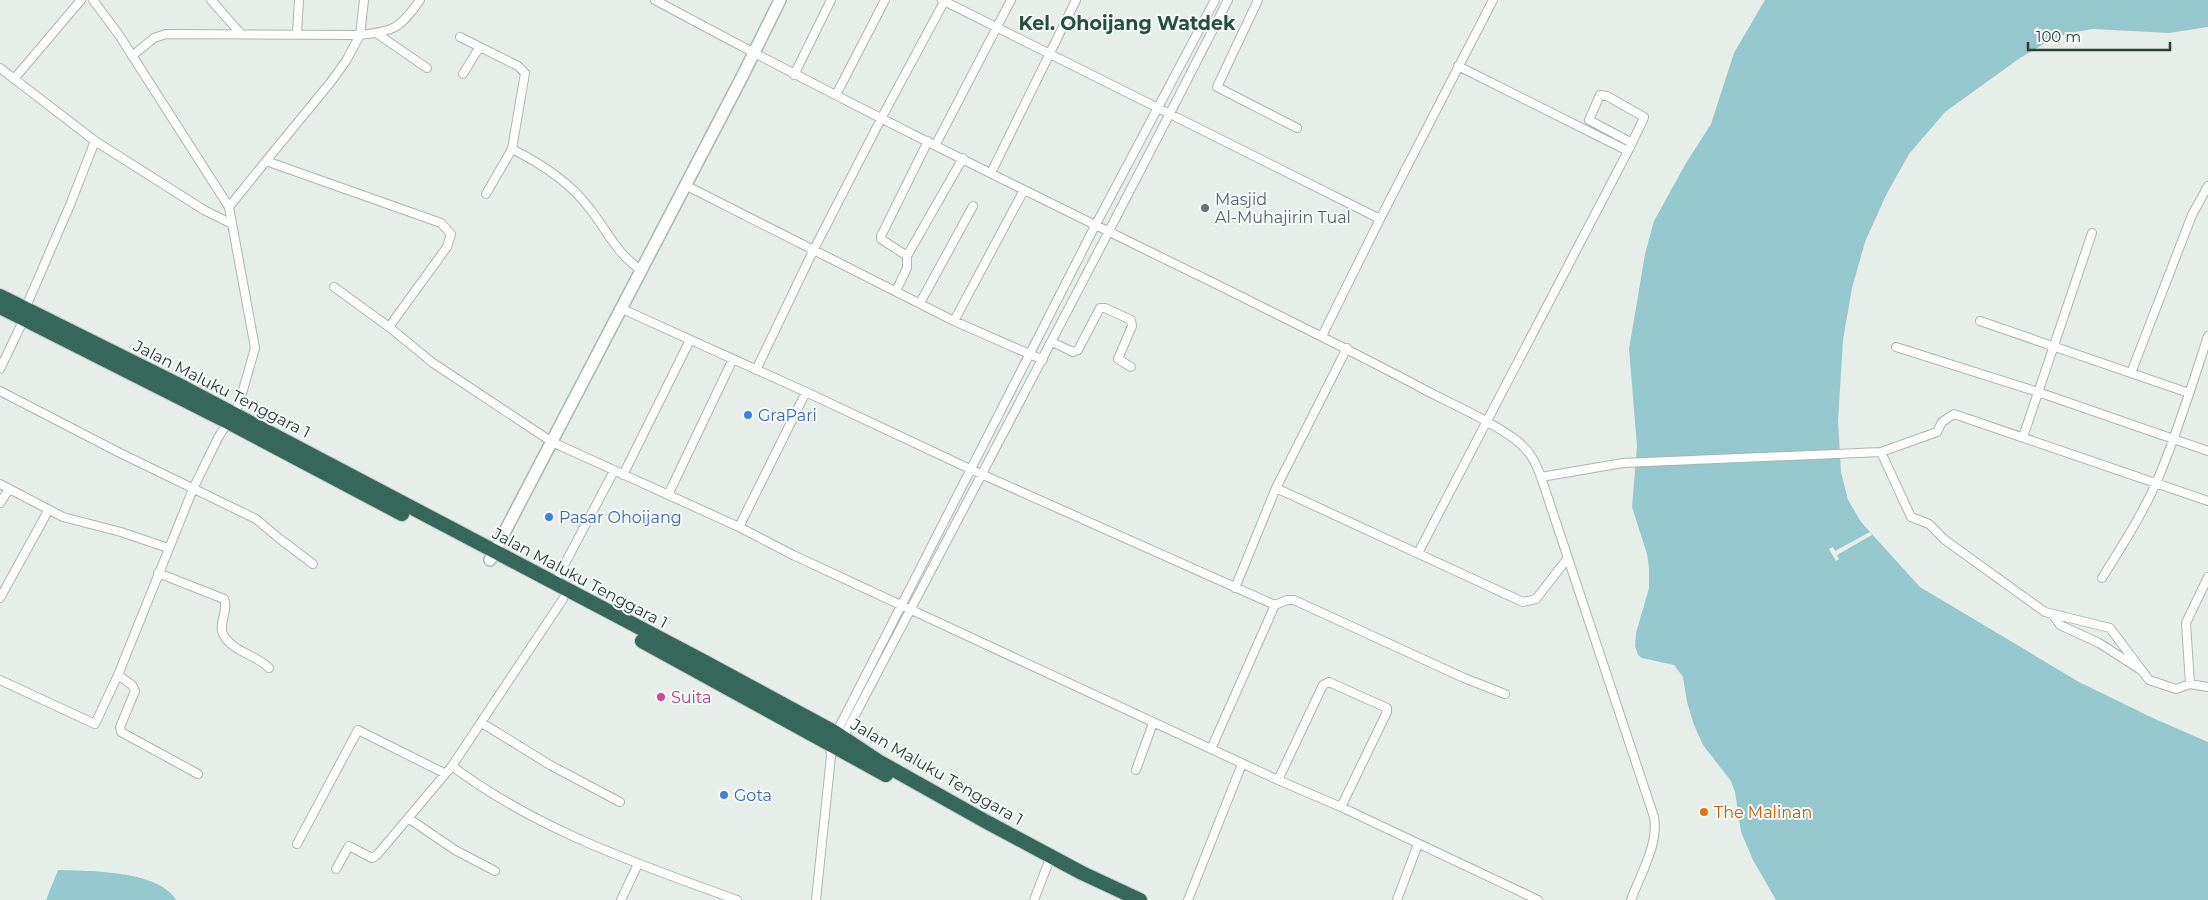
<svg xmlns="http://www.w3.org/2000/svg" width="2208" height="900" font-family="Montserrat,sans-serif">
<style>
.water{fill:#94c8cd}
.pier{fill:#e7eeea}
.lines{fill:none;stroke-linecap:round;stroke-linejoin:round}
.street-casing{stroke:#aab6b1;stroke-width:10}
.secondary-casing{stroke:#a6b9b1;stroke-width:14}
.highway-casing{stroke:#c3c9c7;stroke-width:16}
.street{stroke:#fff;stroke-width:8}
.secondary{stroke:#fff;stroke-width:11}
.highway{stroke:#35685a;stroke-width:14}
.worship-dot{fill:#6b7280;stroke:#f7faf8;stroke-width:2}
.shop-dot{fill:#3f7fe0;stroke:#f7faf8;stroke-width:2}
.hotel-dot{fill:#d1479c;stroke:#f7faf8;stroke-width:2}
.food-dot{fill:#e8710a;stroke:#f7faf8;stroke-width:2}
.labels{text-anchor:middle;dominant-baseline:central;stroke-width:4;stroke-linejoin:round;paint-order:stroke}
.worship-label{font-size:16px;fill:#5b616d;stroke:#f7faf8;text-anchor:start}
.street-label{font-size:16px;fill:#273f37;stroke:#f7faf8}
.shop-label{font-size:16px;fill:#366cbe;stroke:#f7faf8;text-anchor:start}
.hotel-label{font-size:16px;fill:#b23c85;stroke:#f7faf8;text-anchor:start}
.food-label{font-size:16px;fill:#c56008;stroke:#f7faf8;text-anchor:start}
.quarter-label{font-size:19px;font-weight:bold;fill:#244f42;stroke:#f7faf8}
</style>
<rect width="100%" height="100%" fill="#e7eeea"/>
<path class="water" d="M 1765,0 L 2208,0 L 2208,27 L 2169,33 L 2093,29 L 2069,33 L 2047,42 L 2020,58 L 1945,112 L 1909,154 L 1886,195 L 1865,242 L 1852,288 L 1843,340 L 1838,421 L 1841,472 L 1848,500 L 1861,522 L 1920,587 L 2079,682 L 2155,719 L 2208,742 L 2208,900 L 1776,900 L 1753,860 L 1741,832 L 1735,792 L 1731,781 L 1703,745 L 1694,725 L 1687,702 L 1683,677 L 1674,665 L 1642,658 L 1638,655 L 1635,646 L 1636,633 L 1649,588 L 1649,569 L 1647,554 L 1632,507 L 1637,446 L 1629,349 L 1645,254 L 1654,221 L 1686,163 L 1711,124 L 1734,53 Z
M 58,870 C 88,871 159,870 176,900 L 46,900 Z"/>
<path class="pier" d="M 1870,532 L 1872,535 L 1837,555 L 1839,559 L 1836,561 L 1829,549 L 1833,547 L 1835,551 Z"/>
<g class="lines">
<g class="street-casing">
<path id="street" d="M 211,0 L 241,34
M 655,0 C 840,100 1029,193 1218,285 C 1288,320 1358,354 1427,391 C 1456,406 1489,420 1516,440 C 1530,451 1535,461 1541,477 L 1654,817 C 1659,844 1640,875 1631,900
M 942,0 L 1380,219
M 1258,0 L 1217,87 L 1297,128
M 376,33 L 427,68
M 297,34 L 299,0
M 460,37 L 518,66 L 525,73 L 512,149 L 486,194
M 132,56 L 154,38 L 166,34 L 360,35 C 394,31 400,29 420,0
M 0,68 L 95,141 L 204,210 L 232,224
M 463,74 L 479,48
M 794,75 L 831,0
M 14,79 L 81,0
M 836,95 L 885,0
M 936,144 L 1011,0
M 512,149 C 540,163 571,183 590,209 C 609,233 615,252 641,270
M 1628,151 L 1643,120 L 1644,117 L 1607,96 L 1600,95 L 1589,120 L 1632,143
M 266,161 L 330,83 L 346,61 L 360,35 L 364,0
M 991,173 L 1076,0
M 685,185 L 954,321 L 1043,360
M 229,207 L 266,161 L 441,223 L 451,234 L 447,247 L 389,327 L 433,363 L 552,442 L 739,527 L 793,555 L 1278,780 L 1341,807 L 1538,900
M 907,256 L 881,239 L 881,236 L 928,141
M 334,287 L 389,327
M 896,291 L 907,268 L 907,256 L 963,158
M 920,303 L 973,206
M 620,308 L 806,392 L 970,469 L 1275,605 L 1211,749
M 25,309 L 70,205 L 95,141
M 954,321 L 1024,190
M 1980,321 L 2189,393
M 1322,336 L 1380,219 L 1493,0
M 1052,342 L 1073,352 L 1078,350 L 1100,308 L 1105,308 L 1131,320 L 1132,326 L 1118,359 L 1131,367
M 1896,347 L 2038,392 L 2208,451
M 0,369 L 24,319
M 756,370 L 813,251 L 882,117 L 945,0
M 2131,373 L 2192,215 L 2208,186
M 0,391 L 120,453 L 256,519 L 280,539 L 313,564
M 2023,437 L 2092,233
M 1881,452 L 1937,432 L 1942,422 L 1954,414 L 2208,501
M 623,475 L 690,340
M 1541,477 L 1623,463 L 1881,452 L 1911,517 L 1929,524 L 1945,540 L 2045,612 L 2110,628 L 2149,680 L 2176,689 L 2190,684 L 2208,687
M 0,484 L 63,517 L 121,532 L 168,548
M 1276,488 L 1523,602 L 1536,599 L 1567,559
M 668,495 L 733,359
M 0,503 L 9,489
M 739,527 L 806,392
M 1418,553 L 1628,151 L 1458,66
M 158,573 L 224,599 C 229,610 218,624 223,634 C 232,652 257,655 269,668
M 2102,578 C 2122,546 2142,515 2157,481 C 2177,434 2192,385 2208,336
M 554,584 L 614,471
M 1235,588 L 1276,488 L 1347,348
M 0,598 L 48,511
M 1275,605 L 1287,600 L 1294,600 L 1464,678 L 1505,694
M 2053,615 L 2060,625 L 2099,643 L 2141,670
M 118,675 L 132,685 L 135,691 L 120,727 L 121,732 L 198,774
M 0,680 L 95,724 L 118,675 L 193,489 L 218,438 L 239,404 L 255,348 L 229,207 L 119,35 L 93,0
M 2190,684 L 2186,623 L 2208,577
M 482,723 L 550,765 L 620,802
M 842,740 C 971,494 1102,248 1228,0
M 452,766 C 537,830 638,864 737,900
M 1136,770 L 1153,723
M 1278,780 L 1323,685 L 1329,682 L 1387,708 L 1387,712 L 1341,807
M 408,818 L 455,850 L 495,871
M 297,844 L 358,730 L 444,773
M 336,869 L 349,846 L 372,858 L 377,855 L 452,766 L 563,599
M 621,900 L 638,864
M 816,900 L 831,756 L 830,745 L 1095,226 L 1215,0
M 1034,900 L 1051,856
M 1188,900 L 1242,764
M 1397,900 L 1418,844"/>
</g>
<g class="secondary-casing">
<path id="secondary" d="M 490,560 L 742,77 L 780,0"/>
</g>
<g class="highway-casing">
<path id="highway" d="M 0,296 L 177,384 L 703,661 L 836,733 L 878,761 L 983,820 L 1082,873 L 1140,900
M 0,307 L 228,422 L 402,514
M 642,641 L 886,775"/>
</g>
<use href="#street" class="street"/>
<use href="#secondary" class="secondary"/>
<use href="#highway" class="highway"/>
</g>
<circle class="worship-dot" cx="1205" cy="208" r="5"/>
<g class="shop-dot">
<circle cx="748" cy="415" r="5"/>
<circle cx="549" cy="517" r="5"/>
<circle cx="724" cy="795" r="5"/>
</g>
<circle class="hotel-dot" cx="661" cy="697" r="5"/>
<circle class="food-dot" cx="1704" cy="812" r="5"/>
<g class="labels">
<g class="worship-label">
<text x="1215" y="199">Masjid<tspan x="1215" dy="18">Al-Muhajirin Tual</tspan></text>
</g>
<g class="street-label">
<text transform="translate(222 389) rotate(27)">Jalan Maluku Tenggara 1</text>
<text transform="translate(580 578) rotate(28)">Jalan Maluku Tenggara 1</text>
<text transform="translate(937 772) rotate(30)">Jalan Maluku Tenggara 1</text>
</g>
<g class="shop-label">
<text x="758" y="415">GraPari</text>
<text x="559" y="517">Pasar Ohoijang</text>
<text x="734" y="795">Gota</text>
</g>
<g class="hotel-label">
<text x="671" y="697">Suita</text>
</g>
<g class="food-label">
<text x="1714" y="812">The Malinan</text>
</g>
<g class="quarter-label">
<text x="1127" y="23">Kel. Ohoijang Watdek</text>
</g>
</g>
<path d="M2028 42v8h142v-8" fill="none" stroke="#273f37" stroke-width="2.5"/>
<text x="2036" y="42" font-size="15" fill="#273f37" stroke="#f7faf8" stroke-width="4" paint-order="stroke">100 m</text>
</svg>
